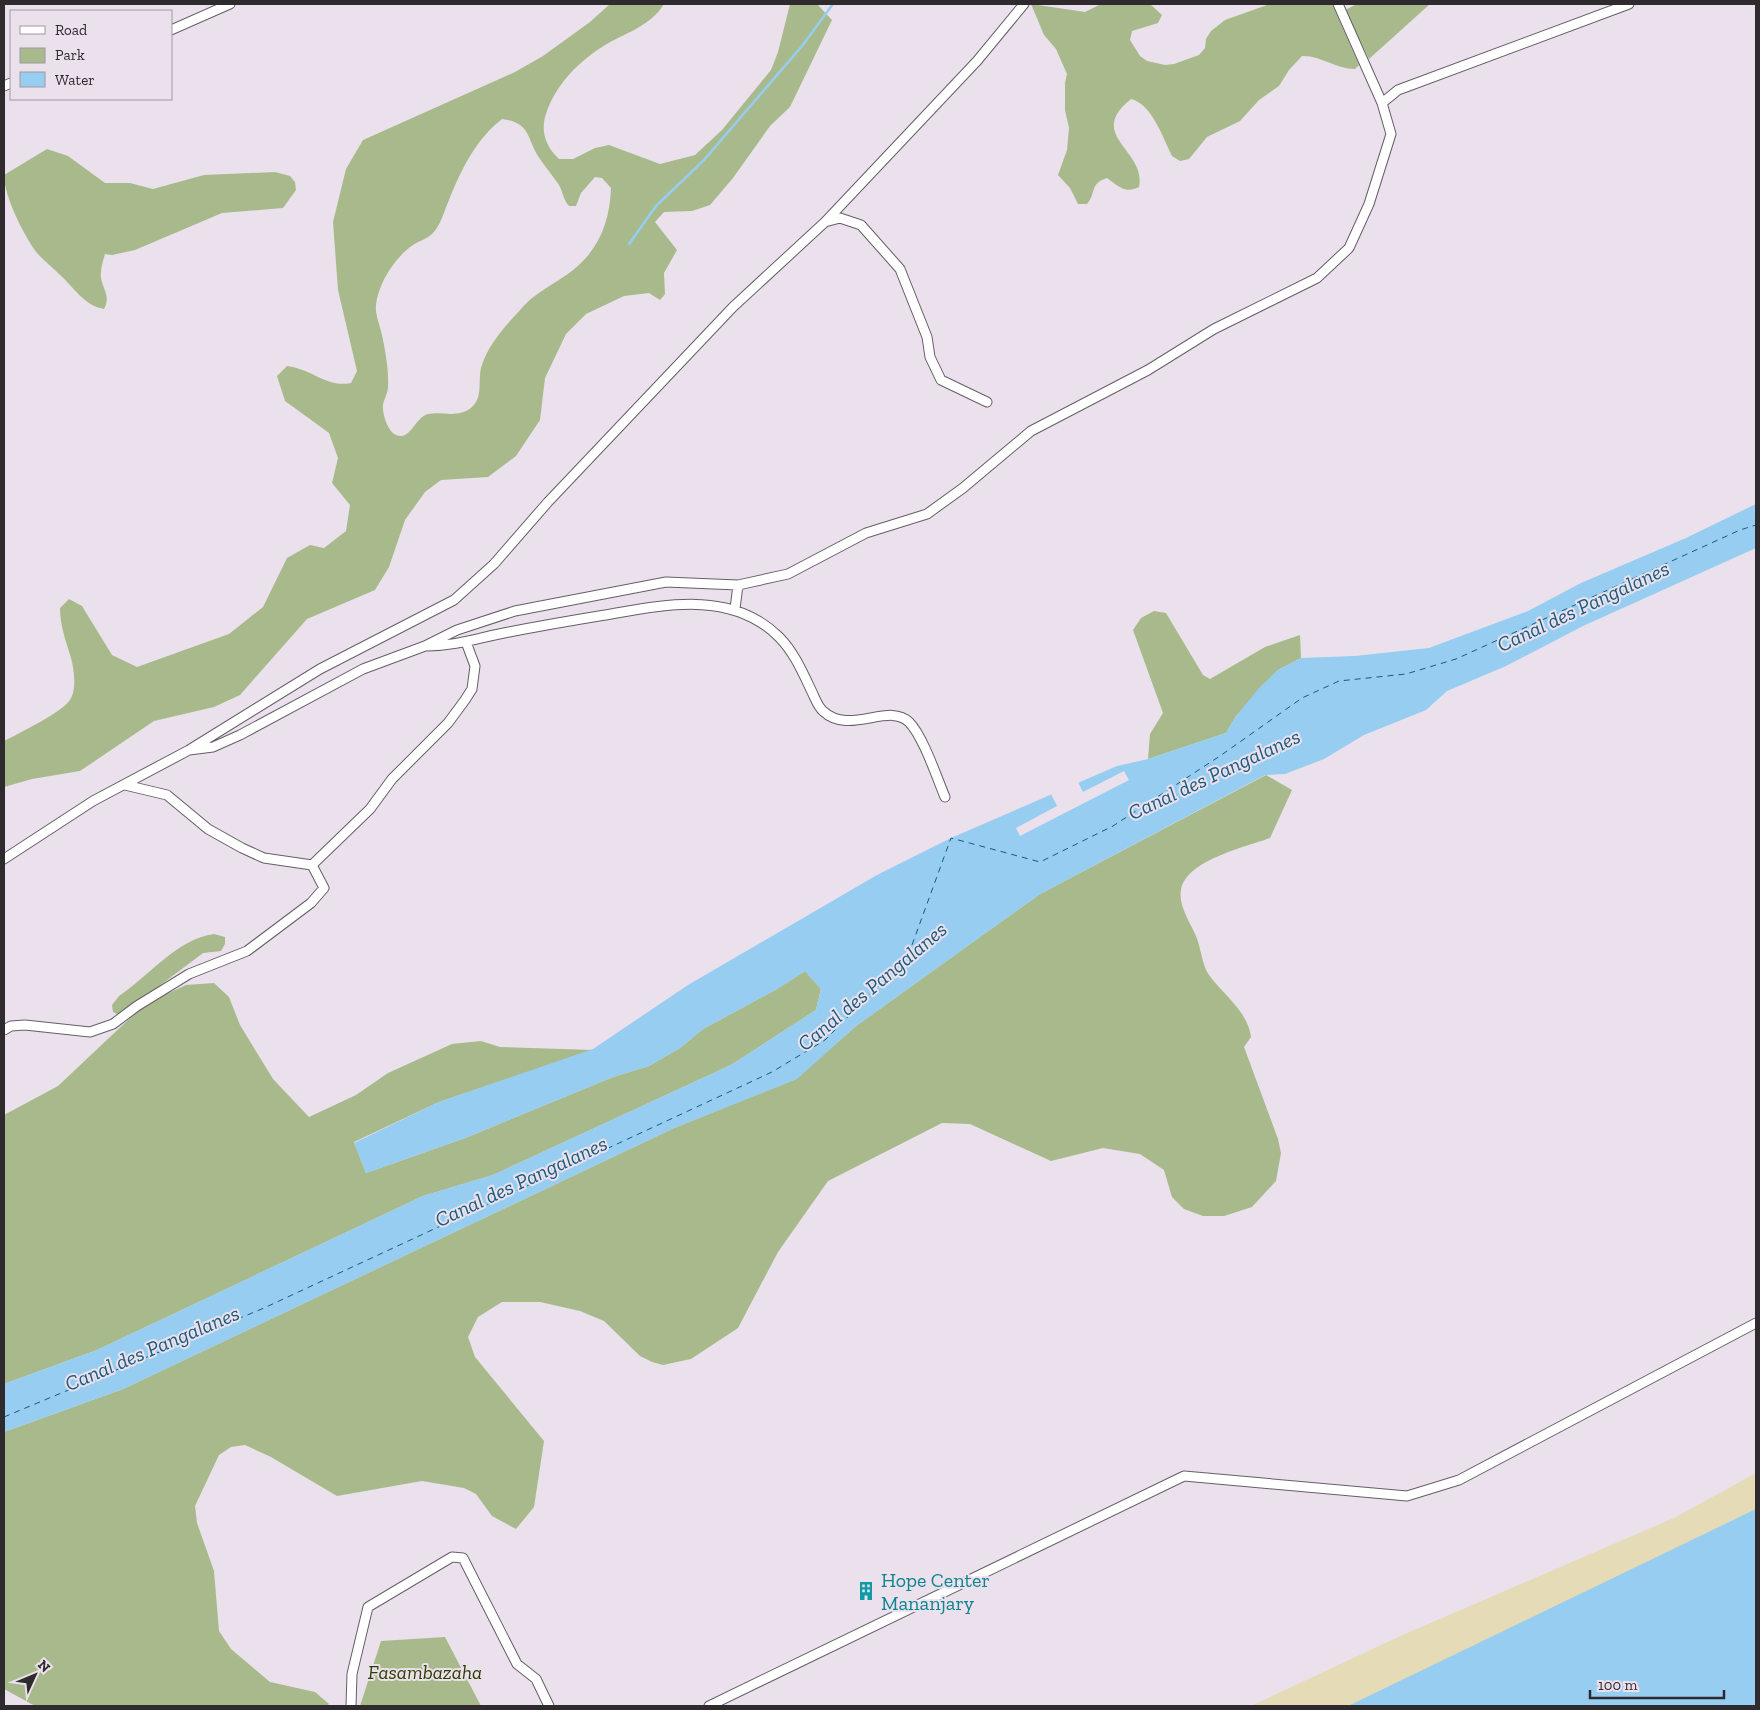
<svg xmlns="http://www.w3.org/2000/svg" width="1760" height="1710" font-family="'Zilla Slab',serif">
<style>
.green{fill:#a8ba8b;fill-rule:evenodd}
.sand{fill:#e5dbb6}
.water{fill:#96cdf1}
.pier{fill:#eae1ec}
.lines{fill:none;stroke-linecap:round;stroke-linejoin:round}
.stream{stroke:#96cdf1;stroke-width:2.5}
.ferry{stroke:#1a5a7d;stroke-width:1;stroke-dasharray:6 5;stroke-linecap:butt}
.street-casing{stroke:#665e67;stroke-width:11}
.street{stroke:#fff;stroke-width:9}
.labels{text-anchor:middle;dominant-baseline:central;stroke-width:4;stroke-linejoin:round;paint-order:stroke}
.culture-label{font-size:20px;fill:#0d838f;stroke:#eae1ec;text-anchor:start}
.park-label{font-size:20px;font-style:italic;fill:#2d3e00;stroke:#eae1ec}
.water-label{font-size:21px;font-style:italic;fill:#1a5a7d;stroke:#eae1ec}
</style>
<rect width="100%" height="100%" fill="#eae1ec"/>
<path class="green" d="M 610,4 L 664,4 C 650,27 624,33 602,47 C 577,63 555,86 546,114 C 540,131 546,147 559,159 L 573,159 L 595,148 L 609,145 L 660,164 L 695,155 L 722,130 L 771,70 L 778,52 L 790,4 L 817,4 L 832,20 L 790,107 L 770,126 L 733,178 L 710,205 L 692,211 L 664,212 L 655,222 L 677,250 L 664,273 L 665,294 L 660,300 L 649,293 L 624,296 L 586,314 L 566,334 L 545,378 L 540,420 L 516,456 L 488,477 L 441,480 L 425,492 L 405,520 L 389,567 L 375,590 L 307,619 L 240,695 L 214,707 L 154,721 L 80,771 L 32,779 L 4,787 L 4,741 C 18,734 62,712 70,700 C 77,690 74,669 71,658 C 66,641 60,626 60,608 L 69,599 L 82,606 L 112,655 L 137,667 L 229,634 L 263,607 L 287,558 L 310,545 L 324,548 L 346,531 L 350,505 L 332,483 L 338,458 L 329,433 L 285,401 L 277,376 L 287,366 C 312,369 327,388 351,383 L 357,371 L 338,290 L 333,222 L 346,169 L 363,140 L 515,72 L 543,56 L 590,22 ZM 502,119 C 532,123 526,139 540,159 C 546,168 553,176 559,185 C 563,192 563,199 569,206 L 576,206 L 581,193 L 595,177 L 602,178 L 611,188 C 610,216 602,243 581,263 C 563,281 538,289 521,309 C 506,325 487,346 481,368 C 478,381 483,397 472,407 C 458,419 443,411 428,414 C 414,418 411,441 396,435 C 388,432 382,414 383,405 C 384,399 388,393 388,387 C 389,370 385,348 381,331 C 379,323 375,313 376,305 C 378,284 395,257 413,245 C 419,241 427,239 432,234 C 441,225 444,211 449,200 C 461,170 476,139 502,119 Z
M 1031,4 L 1085,12 L 1101,4 L 1150,4 L 1162,15 L 1158,23 L 1132,31 L 1130,40 L 1140,56 L 1147,61 L 1165,65 L 1174,64 L 1199,55 L 1205,48 L 1206,39 L 1211,31 L 1225,20 L 1270,4 L 1332,4 L 1359,65 L 1355,69 C 1336,69 1320,55 1302,56 L 1289,70 L 1279,86 L 1259,100 L 1240,121 L 1207,137 L 1189,159 L 1180,161 L 1172,156 C 1163,138 1152,104 1131,99 C 1085,136 1147,150 1139,187 C 1125,194 1118,186 1107,178 C 1089,184 1097,192 1087,204 L 1078,204 L 1070,188 L 1058,175 L 1067,150 L 1069,128 L 1065,110 L 1065,83 L 1067,74 L 1056,49 L 1044,35 Z
M 1357,4 L 1430,4 L 1369,59 L 1345,10 Z
M 47,149 L 68,156 L 105,183 L 130,183 L 153,189 L 204,175 L 275,172 L 290,176 L 295,182 L 296,190 L 283,208 L 222,213 L 135,250 L 112,255 L 105,254 C 103,261 100,270 101,278 C 103,290 111,296 104,309 C 83,305 74,287 59,274 C 52,267 44,261 37,253 C 24,236 4,196 4,175 Z
M 1154,611 L 1166,613 L 1203,675 L 1210,679 L 1265,647 L 1300,635 L 1301,658 L 1278,670 L 1236,716 L 1226,733 L 1148,759 L 1150,734 L 1163,713 L 1133,630 L 1141,618 Z
M 1266,775 L 1292,790 L 1270,838 C 1246,847 1186,860 1181,890 C 1178,905 1190,922 1196,936 C 1201,948 1202,965 1209,975 C 1224,995 1248,1012 1251,1037 L 1244,1047 L 1278,1139 L 1281,1153 L 1276,1181 L 1252,1207 L 1224,1216 L 1203,1216 L 1184,1209 L 1172,1197 L 1164,1170 L 1140,1154 L 1103,1148 L 1051,1161 L 970,1124 L 942,1123 L 828,1181 L 778,1252 L 738,1328 L 691,1359 L 663,1365 L 652,1362 L 640,1356 L 604,1321 L 580,1311 L 540,1302 L 502,1302 L 478,1317 L 468,1337 L 475,1357 L 544,1441 L 534,1507 L 516,1529 L 492,1516 L 476,1494 L 464,1488 L 422,1481 L 337,1496 L 271,1457 L 245,1445 L 231,1447 L 219,1455 L 195,1506 L 197,1523 L 214,1571 L 219,1631 L 231,1649 L 270,1682 L 315,1692 L 329,1704 L 326,1706 L 35,1706 L 4,1689 L 4,1432 L 123,1389 L 674,1128 L 796,1079 L 856,1026 L 1040,894 Z
M 214,934 L 225,937 L 225,944 L 221,951 L 203,953 L 122,1014 L 119,1015 L 113,1012 L 112,1005 L 119,996 C 149,976 177,939 214,934 Z
M 805,971 L 821,989 L 816,1010 L 731,1065 L 493,1175 L 423,1196 L 97,1350 L 4,1384 L 4,1115 L 58,1086 L 145,1004 L 186,985 L 214,983 L 229,997 L 240,1025 L 273,1079 L 309,1117 L 356,1095 L 388,1073 L 452,1044 L 481,1041 L 500,1047 L 593,1050 L 439,1102 L 354,1142 L 366,1173 L 465,1138 L 613,1077 L 649,1066 L 680,1048 L 703,1029 L 777,989 Z
M 445,1637 L 481,1706 L 360,1706 L 381,1641 Z"/>
<path class="sand" d="M 1756,1473 L 1756,1549 L 1421,1706 L 1251,1706 L 1396,1638 L 1676,1517 Z"/>
<path class="water" d="M 1756,504 L 1756,548 L 1583,626 L 1506,666 L 1447,691 L 1426,710 L 1364,735 L 1324,759 L 1285,774 L 1265,775 L 1040,894 L 856,1026 L 797,1079 L 674,1128 L 123,1389 L 4,1432 L 4,1384 L 97,1350 L 423,1196 L 493,1175 L 731,1065 L 816,1010 L 821,989 L 805,971 L 777,989 L 703,1029 L 680,1048 L 649,1066 L 613,1077 L 465,1138 L 366,1173 L 354,1143 L 439,1102 L 593,1049 L 688,985 L 877,875 L 951,838 L 1117,766 L 1148,759 L 1226,733 L 1236,716 L 1260,687 L 1278,670 L 1301,658 L 1355,656 L 1429,648 L 1528,611 L 1581,583 L 1686,538 Z
M 1756,1509 L 1756,1706 L 1348,1706 Z"/>
<path class="pier" d="M 1124,771 L 1129,780 L 1020,836 L 1016,828 L 1057,806 L 1050,792 L 1077,780 L 1083,792 Z"/>
<g class="lines">
<path class="stream" d="M 629,244 L 656,206 L 704,160 L 802,46 L 833,4"/>
<path class="ferry" d="M 4,1417 L 264,1308 L 772,1072 L 825,1040 L 908,956 L 951,838 L 1040,862 L 1113,826 L 1220,756 L 1302,698 L 1339,681 L 1406,674 L 1456,659 L 1740,530 L 1756,525"/>
<g class="street-casing">
<path id="street" d="M 171,30 L 230,4
M 4,86 L 11,83
M 1382,103 L 1398,90 L 1629,4
M 825,222 L 977,61 L 1024,4
M 735,609 L 738,585 L 788,574 L 866,533 L 927,514 L 963,488 L 1031,431 L 1148,370 L 1214,329 L 1317,278 L 1349,248 L 1369,204 L 1391,134 L 1382,103 L 1338,4
M 427,646 C 457,646 481,637 509,632 C 539,626 569,621 599,616 C 659,606 730,588 779,637 C 794,652 803,673 812,692 C 815,698 818,707 823,711 C 849,736 889,702 909,722 C 923,736 937,778 945,797
M 189,750 L 320,669 L 454,600 L 494,564 L 548,502 L 733,307 L 825,222 L 840,218 L 861,225 L 900,269 L 927,337 L 930,357 L 941,380 L 987,402
M 125,785 L 167,795 L 208,829 L 242,848 L 264,858 L 312,865
M 4,859 L 93,801 L 189,750 L 213,747 L 240,735 L 363,669 L 425,646 L 457,630 L 515,611 L 666,582 L 738,585
M 312,865 L 370,809 L 392,779 L 448,723 L 465,700 L 472,689 L 475,666 L 466,642
M 4,1030 L 11,1026 L 25,1025 L 90,1032 L 113,1024 L 137,1006 L 189,974 L 247,951 L 311,903 L 324,888 L 312,865
M 351,1706 L 352,1674 L 368,1607 L 452,1557 L 463,1558 L 517,1664 L 536,1679 L 549,1706
M 709,1706 L 1184,1476 L 1407,1496 L 1459,1480 L 1756,1323"/>
</g>
<use href="#street" class="street"/>
</g>
<defs>
<g id="building-bare" transform="scale(1.5)"><path d="M-4-6H4V6H1V3H-1V6H-4ZM-2.5-4.3h1.7v1.8h-1.7ZM.8-4.3h1.7v1.8H.8ZM-2.5-1h1.7V.8h-1.7ZM.8-1h1.7V.8H.8Z" fill="#0f9aa8" stroke="#eae1ec" stroke-width="2.5" paint-order="stroke"/></g>
</defs>
<g fill-rule="evenodd">
<use href="#building-bare" x="866" y="1591"/>
</g>
<g class="labels">
<g class="culture-label">
<text x="881" y="1580">Hope Center<tspan x="881" dy="23">Mananjary</tspan></text>
</g>
<g class="park-label">
<text x="425" y="1672">Fasambazaha</text>
</g>
<g class="water-label">
<text transform="translate(1583 606) rotate(-25)">Canal des Pangalanes</text>
<text transform="translate(1214 774) rotate(-25)">Canal des Pangalanes</text>
<text transform="translate(872 986) rotate(-40)">Canal des Pangalanes</text>
<text transform="translate(521 1181) rotate(-25)">Canal des Pangalanes</text>
<text transform="translate(152 1348) rotate(-23)">Canal des Pangalanes</text>
</g>
</g>
<rect width="1760" height="1710" fill="none" stroke="#2e2a2e" stroke-width="10"/>
<rect x="10" y="10" width="162" height="90" fill="#eae1ec" stroke="#9f98a0"/>
<rect x="20" y="26" width="25" height="8" fill="#ffffff" stroke="#9f98a0"/>
<text x="55" y="35" font-size="15" fill="#2e2a2e">Road</text>
<rect x="20" y="48" width="25" height="15" fill="#a8ba8b" stroke="#9f98a0"/>
<text x="55" y="60" font-size="15" fill="#2e2a2e">Park</text>
<rect x="20" y="72" width="25" height="15" fill="#96cdf1" stroke="#9f98a0"/>
<text x="55" y="85" font-size="15" fill="#2e2a2e">Water</text>
<g transform="translate(35 1675) rotate(46)" stroke="#eae1ec" stroke-width="4" paint-order="stroke">
<path d="M0-4L9 19L0 12L-9 19Z" fill="#2e2a2e"/>
<text y="-8" font-size="14" font-weight="bold" text-anchor="middle" fill="#2e2a2e">N</text>
</g>
<path d="M1590 1690v8h134v-8" fill="none" stroke="#2e2a2e" stroke-width="2.5"/>
<text x="1598" y="1690" font-size="15" fill="#2e2a2e" stroke="#eae1ec" stroke-width="4" paint-order="stroke">100 m</text>
</svg>
